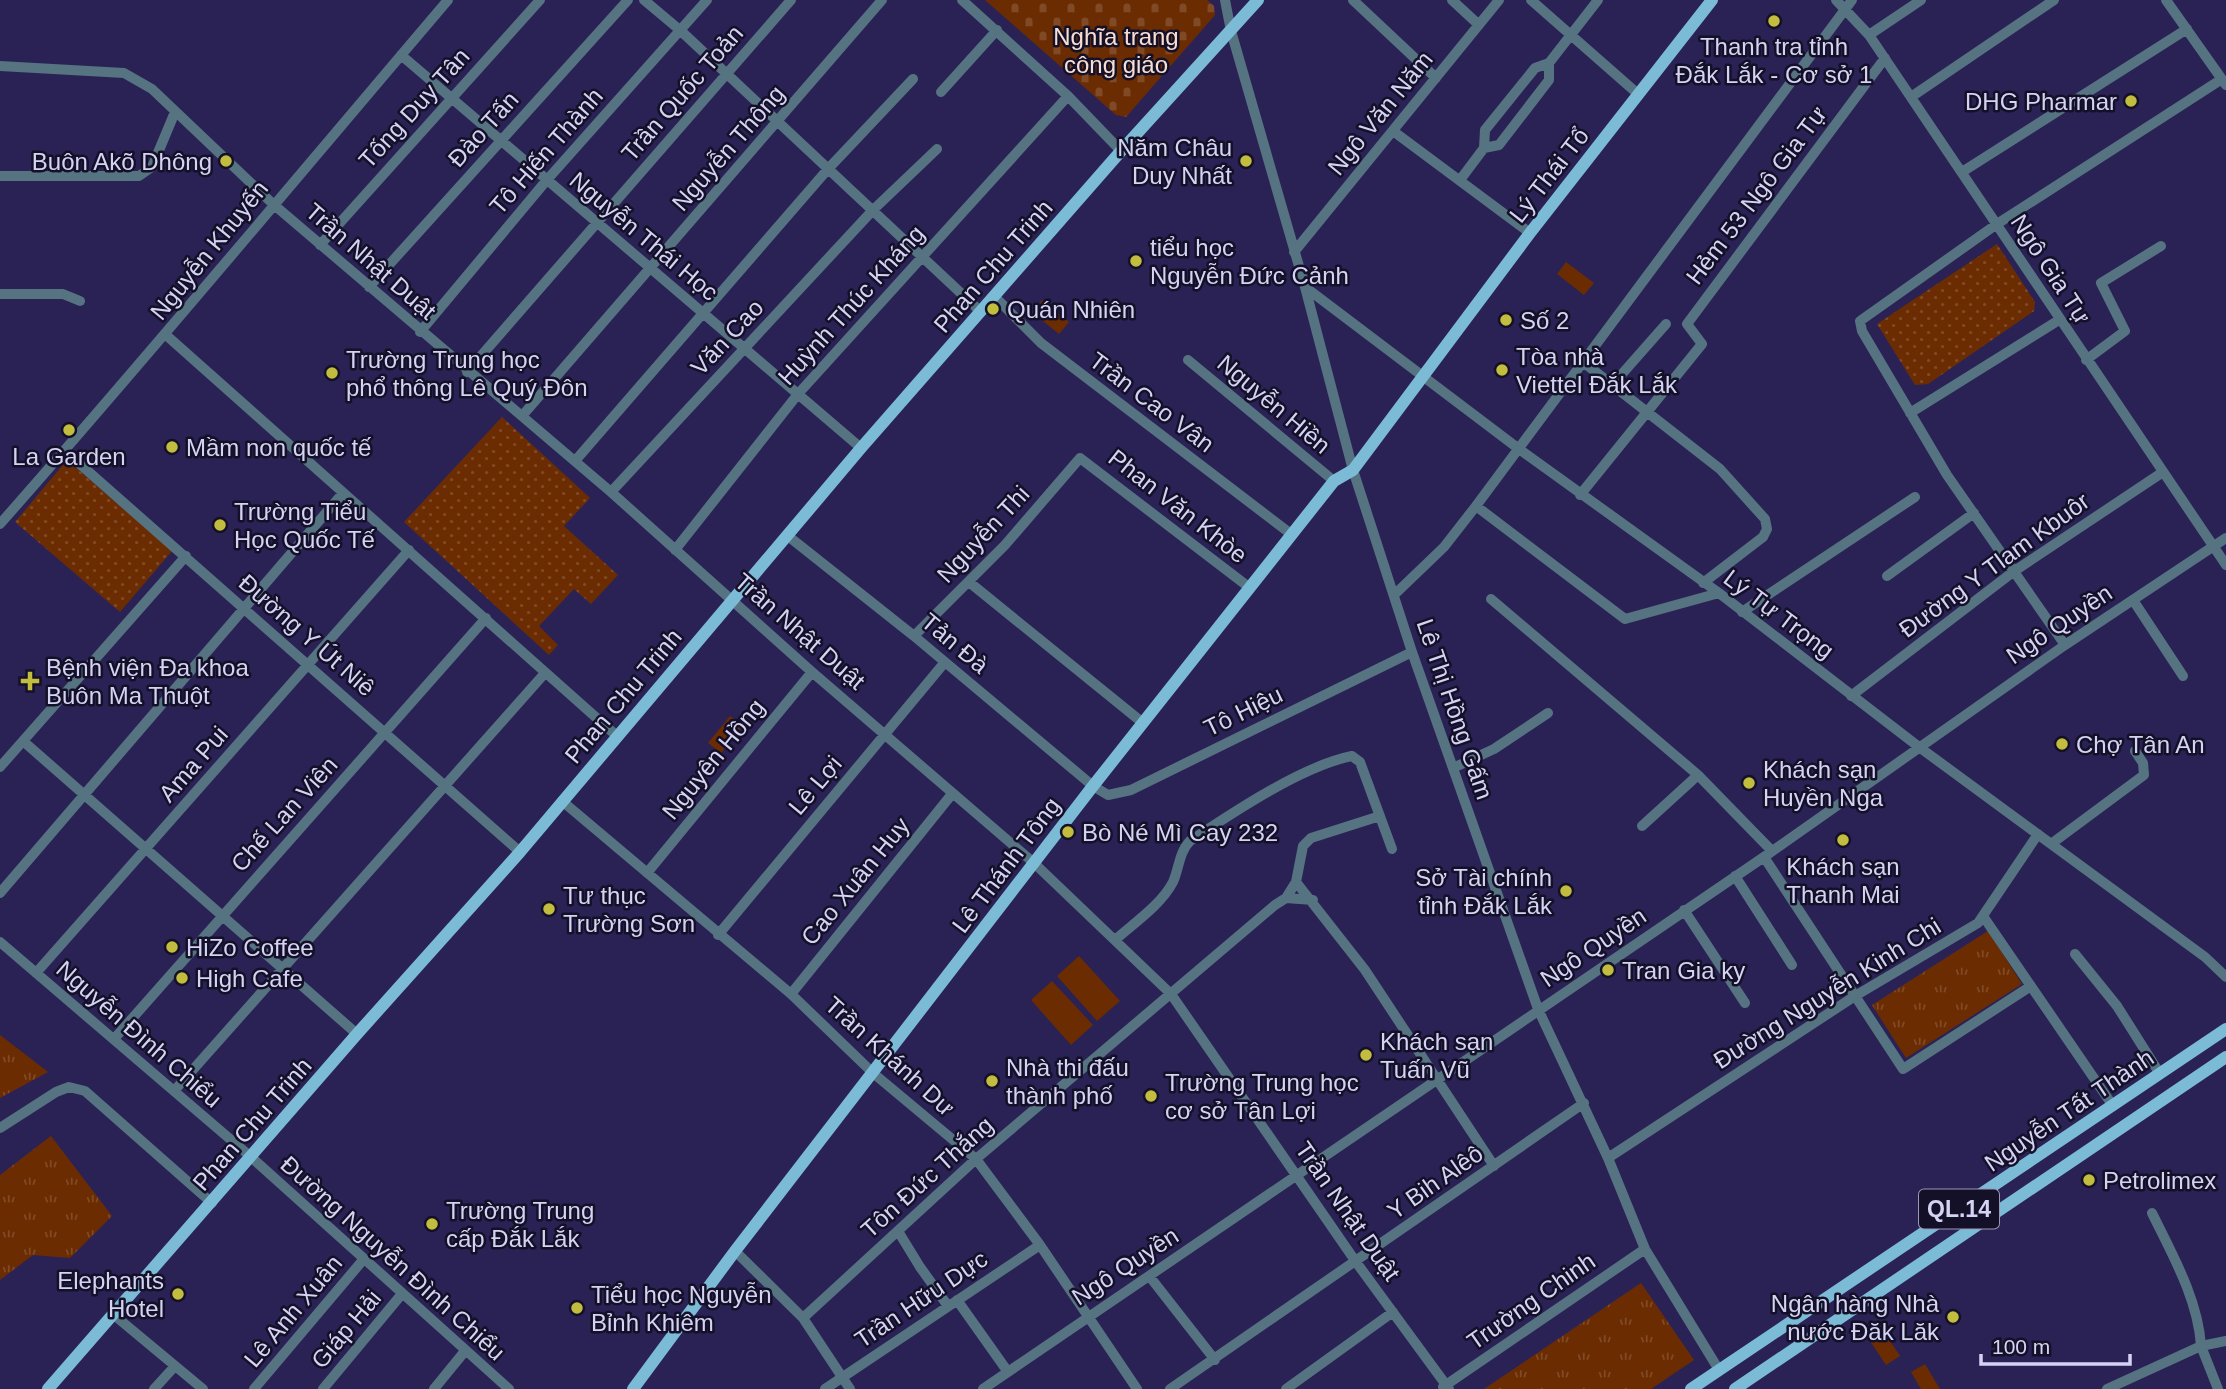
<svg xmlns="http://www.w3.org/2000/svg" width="2226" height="1389" font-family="Arial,sans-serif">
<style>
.grass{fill:url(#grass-tufts)}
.cemetery{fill:url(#cemetery-stones)}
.park{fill:url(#park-dots)}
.pitch{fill:#6c2c01}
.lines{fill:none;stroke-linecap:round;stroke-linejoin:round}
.minor{stroke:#557381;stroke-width:10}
.major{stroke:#7bbbd6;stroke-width:12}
.poi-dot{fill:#c2bd3f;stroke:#131027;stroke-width:2.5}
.labels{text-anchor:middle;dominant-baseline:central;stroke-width:5;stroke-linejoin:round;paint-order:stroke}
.shield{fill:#131027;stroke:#9b98b6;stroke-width:2}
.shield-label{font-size:23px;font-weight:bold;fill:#d5d3f4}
.park-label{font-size:24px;fill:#f8ded2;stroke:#131027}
.poi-label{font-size:24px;fill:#d5d3f4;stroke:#131027;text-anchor:start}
.street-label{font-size:24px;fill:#d5d3f4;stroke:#131027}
</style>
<defs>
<pattern id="grass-tufts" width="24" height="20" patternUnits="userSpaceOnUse" patternTransform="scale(1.75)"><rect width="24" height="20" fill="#6c2c01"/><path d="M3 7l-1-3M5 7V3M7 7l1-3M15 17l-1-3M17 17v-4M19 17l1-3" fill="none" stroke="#804a27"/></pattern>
<pattern id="cemetery-stones" width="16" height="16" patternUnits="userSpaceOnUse" patternTransform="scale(1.75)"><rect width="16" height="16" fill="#6c2c01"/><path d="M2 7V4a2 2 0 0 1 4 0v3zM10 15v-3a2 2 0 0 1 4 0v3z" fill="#804a27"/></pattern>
<pattern id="park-dots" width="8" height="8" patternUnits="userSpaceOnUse" patternTransform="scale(1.75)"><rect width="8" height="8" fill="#6c2c01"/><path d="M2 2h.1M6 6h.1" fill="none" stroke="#804a27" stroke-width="1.8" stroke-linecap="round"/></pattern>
</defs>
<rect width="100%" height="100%" fill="#2a2255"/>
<path class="grass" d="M 1988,931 L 2022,984 L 1906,1058 L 1872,1005 Z
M 0,1035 L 48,1072 L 0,1098 Z
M 51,1136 L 112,1216 L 70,1258 L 33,1255 L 0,1280 L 0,1175 Z
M 1641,1283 L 1694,1360 L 1651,1389 L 1484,1389 Z"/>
<path class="cemetery" d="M 985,0 L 1207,0 L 1214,6 L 1215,15 L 1126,117 L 1116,115 Z"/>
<path class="park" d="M 1997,244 L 2035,302 L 2034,311 L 1928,384 L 1915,385 L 1877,324 Z
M 502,417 L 590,498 L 564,526 L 618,575 L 591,604 L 574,589 L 539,626 L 558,645 L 549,655 L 404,522 Z
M 67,460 L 172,551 L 120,612 L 15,522 Z"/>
<path class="pitch" d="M 1566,262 L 1594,283 L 1584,295 L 1557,274 Z
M 1042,300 L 1069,322 L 1059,334 L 1032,312 Z
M 730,716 L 743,726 L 721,753 L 708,743 Z
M 1079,956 L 1120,1001 L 1097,1021 L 1057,976 Z
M 1052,981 L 1093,1025 L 1071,1045 L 1031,1000 Z
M 1880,1326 L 1900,1356 L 1886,1365 L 1866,1335 Z
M 1925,1364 L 1940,1389 L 1921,1389 L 1911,1372 Z"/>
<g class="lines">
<path class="minor" d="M 644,0 L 681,31 L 980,311
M 962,0 L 1068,96 L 1121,151
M 1225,0 L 1231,31 L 1305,287 L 1353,470 L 1412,652 L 1538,1009 L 1608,1158 L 1645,1249 L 1719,1370
M 1353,0 L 1436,78
M 1452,0 L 1479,25
M 1531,0 L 1638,94
M 1836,0 L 1869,35 L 2226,565
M 2166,0 L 2226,85
M 1869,35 L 1921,0
M 401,55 L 861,448
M 0,66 L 124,73 L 152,89 L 273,204 L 611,492 L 812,672 L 1034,863 L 1171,994 L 1356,1262 L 1449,1389
M 941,92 L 997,30
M 1911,97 L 2054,0
M 1393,131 L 1530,233
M 1484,148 L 1499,145 L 1549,80 L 1549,63
M 1962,172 L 2187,29
M 0,176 L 139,176 L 152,167 L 175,112
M 1460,180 L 1484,148 L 1485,130 L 1535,68 L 1549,63 L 1598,0
M 320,245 L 540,0
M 1294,252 L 1499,0
M 369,287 L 628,0
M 1305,287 L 1519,449 L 1719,593 L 1919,747 L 2205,957 L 2226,977
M 0,294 L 63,294 L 80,301
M 994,296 L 1041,343 L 1291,534
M 420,332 L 546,181 L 707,0
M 166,335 L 618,737
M 1188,360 L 1334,481
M 2086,360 L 2125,331 L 2101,283 L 2161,246
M 1583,362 L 1720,469 L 1765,519 L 1767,529 L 1763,537 L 1703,583
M 467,372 L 791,0
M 1614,383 L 1666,324
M 1910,413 L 2059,320
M 522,416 L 882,0
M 65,451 L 520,852
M 575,461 L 828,169 L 913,79
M 611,492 L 873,210 L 937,149
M 1580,495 L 1702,344 L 1687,324 L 1885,58
M 1476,506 L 1625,619 L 1719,593
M 0,524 C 152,352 299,175 448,0
M 788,536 L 914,636 L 1093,786 L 1108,795 L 1131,790 L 1412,652
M 675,550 L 798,394 L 1068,96
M 1887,576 L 1974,513
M 969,582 L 1143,723
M 1394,595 L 1444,547 L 1476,506 L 1852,0
M 1491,599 L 1698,775 L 1772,851
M 2133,600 L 2183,676
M 1742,612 L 1915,497
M 914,636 L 1005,545 L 1080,458 L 1250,588
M 2065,645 L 1947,475 L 1862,331 L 1860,321 L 1997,224 L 2222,79
M 1851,696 L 2013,572 L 2163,472
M 23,741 L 357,1034
M 0,767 L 186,556
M 1453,768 L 1494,749 L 1548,713
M 562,801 L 791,994 L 873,1073 L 976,1159 L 1040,1245 L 1137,1389
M 1642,826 L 1698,775
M 2051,844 L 2144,775 L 2143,763 L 2135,751
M 1764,857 L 1903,1069 L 2031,986
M 647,873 L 812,672
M 1735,876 L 1792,965
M 1296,882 L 1365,970 L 1494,1166
M 0,893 L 343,493
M 1286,898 L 1296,882 L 1303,846 L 1311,838 L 1380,816
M 1684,910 L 1745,1003
M 1983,916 L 2113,1106
M 718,935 L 945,662
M 1115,940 C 1134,923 1161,905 1173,882 C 1179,869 1179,852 1190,841 C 1232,813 1302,766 1352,756 L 1360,762 L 1392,849
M 0,942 L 251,1157 L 509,1389
M 2075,954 L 2117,1006 L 2160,1074
M 36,973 L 409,550
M 791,994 L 952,794
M 114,1039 L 486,618
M 174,1091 L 545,673
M 0,1128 L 56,1092 L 69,1087 L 85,1091 L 212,1203
M 1608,1158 L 1855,996 L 1978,923 L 2038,834
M 2152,1213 C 2172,1254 2198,1299 2201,1346 L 2226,1341
M 898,1231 L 920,1267 L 948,1306
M 735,1251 L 803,1318 L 850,1389
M 1150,1277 L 1215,1360
M 957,1300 L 1008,1372
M 114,1315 L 203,1389
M 803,1318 L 976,1159 L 1275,905 L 1286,898 L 1313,900
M 1443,1387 L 1645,1249
M 154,1389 L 175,1366
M 254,1389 L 363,1260
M 323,1389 L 401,1295
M 434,1389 L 465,1351
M 825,1389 L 1040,1245
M 983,1389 L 1764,857 L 2065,645 L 2226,538
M 1170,1389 L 1584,1103
M 1286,1389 L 1393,1312
M 2107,1389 L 2201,1346 L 2218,1389"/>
<path class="major" d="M 48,1389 L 357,1034 L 520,852 L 861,448 L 1121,151 L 1258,0
M 633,1389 L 735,1251 L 1093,786 L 1334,481 L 1353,470 L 1530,233 L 1712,0
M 1691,1389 L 2226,1029
M 1735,1389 L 2226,1057"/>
</g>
<g class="poi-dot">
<circle cx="1774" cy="21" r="7"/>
<circle cx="2131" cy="101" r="7"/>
<circle cx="226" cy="161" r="7"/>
<circle cx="1246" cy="161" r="7"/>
<circle cx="1136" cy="261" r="7"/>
<circle cx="993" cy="309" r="7"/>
<circle cx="1506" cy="320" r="7"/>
<circle cx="1502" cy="370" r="7"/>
<circle cx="332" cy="373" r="7"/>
<circle cx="69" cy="430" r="7"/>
<circle cx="172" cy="447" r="7"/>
<circle cx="220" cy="525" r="7"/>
<path d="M26.5 670.5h7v7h7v7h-7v7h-7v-7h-7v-7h7z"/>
<circle cx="2062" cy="744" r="7"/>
<circle cx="1749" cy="783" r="7"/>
<circle cx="1068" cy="832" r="7"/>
<circle cx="1843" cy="840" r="7"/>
<circle cx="1566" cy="891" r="7"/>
<circle cx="549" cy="909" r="7"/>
<circle cx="172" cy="947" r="7"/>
<circle cx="1608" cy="970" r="7"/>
<circle cx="182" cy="978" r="7"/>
<circle cx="1366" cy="1055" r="7"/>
<circle cx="992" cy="1081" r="7"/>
<circle cx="1151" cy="1096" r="7"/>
<circle cx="2089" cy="1180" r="7"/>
<circle cx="432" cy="1224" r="7"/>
<circle cx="178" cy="1294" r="7"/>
<circle cx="577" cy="1308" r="7"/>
<circle cx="1953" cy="1317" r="7"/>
</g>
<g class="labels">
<rect class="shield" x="1919" y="1189.5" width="80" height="39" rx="5"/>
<g class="shield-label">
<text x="1959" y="1209">QL.14</text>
</g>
<g class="park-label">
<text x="1116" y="36">Nghĩa trang<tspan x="1116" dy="28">công giáo</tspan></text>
</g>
<g class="poi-label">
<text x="1774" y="46" text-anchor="middle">Thanh tra tỉnh<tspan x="1774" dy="28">Đắk Lắk - Cơ sở 1</tspan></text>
<text x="2117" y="101" text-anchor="end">DHG Pharmar</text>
<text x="1232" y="147" text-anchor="end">Năm Châu<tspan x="1232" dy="28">Duy Nhất</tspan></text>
<text x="212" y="161" text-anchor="end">Buôn Akõ Dhông</text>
<text x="1150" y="247">tiểu học<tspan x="1150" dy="28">Nguyễn Đức Cảnh</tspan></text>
<text x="1007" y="309">Quán Nhiên</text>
<text x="1520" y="320">Số 2</text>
<text x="1516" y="356">Tòa nhà<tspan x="1516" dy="28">Viettel Đắk Lắk</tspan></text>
<text x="346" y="359">Trường Trung học<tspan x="346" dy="28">phổ thông Lê Quý Đôn</tspan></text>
<text x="186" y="447">Mầm non quốc tế</text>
<text x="69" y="456" text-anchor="middle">La Garden</text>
<text x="234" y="511">Trường Tiểu<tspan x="234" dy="28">Học Quốc Tế</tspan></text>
<text x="46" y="667">Bệnh viện Đa khoa<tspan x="46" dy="28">Buôn Ma Thuột</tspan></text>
<text x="2076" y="744">Chợ Tân An</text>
<text x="1763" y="769">Khách sạn<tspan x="1763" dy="28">Huyền Nga</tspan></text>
<text x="1082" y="832">Bò Né Mì Cay 232</text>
<text x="1843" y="866" text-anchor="middle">Khách sạn<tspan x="1843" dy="28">Thanh Mai</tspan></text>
<text x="1552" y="877" text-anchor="end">Sở Tài chính<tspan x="1552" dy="28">tỉnh Đắk Lắk</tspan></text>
<text x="563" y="895">Tư thục<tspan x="563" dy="28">Trường Sơn</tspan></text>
<text x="186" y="947">HiZo Coffee</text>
<text x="1622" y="970">Tran Gia ky</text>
<text x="196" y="978">High Cafe</text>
<text x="1380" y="1041">Khách sạn<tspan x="1380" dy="28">Tuấn Vũ</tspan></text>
<text x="1006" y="1067">Nhà thi đấu<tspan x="1006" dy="28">thành phố</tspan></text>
<text x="1165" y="1082">Trường Trung học<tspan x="1165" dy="28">cơ sở Tân Lợi</tspan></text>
<text x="2103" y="1180">Petrolimex</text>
<text x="446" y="1210">Trường Trung<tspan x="446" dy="28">cấp Đắk Lắk</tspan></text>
<text x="164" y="1280" text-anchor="end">Elephants<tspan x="164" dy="28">Hotel</tspan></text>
<text x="591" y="1294">Tiểu học Nguyễn<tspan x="591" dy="28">Bỉnh Khiêm</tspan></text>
<text x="1939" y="1303" text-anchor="end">Ngân hàng Nhà<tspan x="1939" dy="28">nước Đăk Lăk</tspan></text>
</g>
<g class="street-label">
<text transform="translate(682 93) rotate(-49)">Trần Quốc Toản</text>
<text transform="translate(414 108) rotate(-48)">Tống Duy Tân</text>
<text transform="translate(1380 113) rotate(-51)">Ngô Văn Năm</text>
<text transform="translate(483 129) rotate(-48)">Đào Tấn</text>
<text transform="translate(728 148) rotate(-49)">Nguyễn Thông</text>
<text transform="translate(546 151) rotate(-49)">Tô Hiến Thành</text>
<text transform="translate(1549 175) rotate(-52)">Lý Thái Tổ</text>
<text transform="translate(1756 195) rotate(-53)">Hẻm 53 Ngô Gia Tự</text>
<text transform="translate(644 236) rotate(40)">Nguyễn Thái Học</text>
<text transform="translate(209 250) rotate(-51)">Nguyễn Khuyến</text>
<text transform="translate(371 261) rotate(41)">Trần Nhật Duật</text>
<text transform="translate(993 266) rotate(-49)">Phan Chu Trinh</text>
<text transform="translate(2051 269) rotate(57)">Ngô Gia Tự</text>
<text transform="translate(851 305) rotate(-48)">Huỳnh Thúc Kháng</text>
<text transform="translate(727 337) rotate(-47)">Văn Cao</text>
<text transform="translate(1152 402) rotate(37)">Trần Cao Vân</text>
<text transform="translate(1274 404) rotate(40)">Nguyễn Hiền</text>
<text transform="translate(1178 506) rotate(38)">Phan Văn Khòe</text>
<text transform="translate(983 534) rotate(-47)">Nguyễn Thi</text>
<text transform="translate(1994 565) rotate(-36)">Đường Y Tlam Kbuôr</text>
<text transform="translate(1779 614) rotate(37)">Lý Tự Trọng</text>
<text transform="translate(2059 624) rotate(-34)">Ngô Quyền</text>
<text transform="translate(800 631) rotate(41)">Trần Nhật Duật</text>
<text transform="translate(307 635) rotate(41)">Đường Y Út Niê</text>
<text transform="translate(955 643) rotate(40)">Tản Đà</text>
<text transform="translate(623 696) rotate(-50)">Phan Chu Trinh</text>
<text transform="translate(1455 709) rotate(71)">Lê Thị Hồng Gấm</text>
<text transform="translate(1243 711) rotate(-26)">Tô Hiệu</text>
<text transform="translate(713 759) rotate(-51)">Nguyên Hồng</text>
<text transform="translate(193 764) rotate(-49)">Ama Pui</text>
<text transform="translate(815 785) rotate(-50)">Lê Lợi</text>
<text transform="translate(284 814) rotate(-48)">Chế Lan Viên</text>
<text transform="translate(1006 865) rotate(-53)">Lê Thánh Tông</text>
<text transform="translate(855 881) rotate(-51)">Cao Xuân Huy</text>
<text transform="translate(1593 947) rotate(-34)">Ngô Quyền</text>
<text transform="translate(1827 993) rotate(-32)">Đường Nguyễn Kinh Chi</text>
<text transform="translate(139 1034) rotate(41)">Nguyễn Đình Chiểu</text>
<text transform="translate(890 1056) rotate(42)">Trần Khánh Dư</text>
<text transform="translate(2069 1110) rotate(-34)">Nguyễn Tất Thành</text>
<text transform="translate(252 1124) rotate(-49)">Phan Chu Trinh</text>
<text transform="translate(927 1177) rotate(-42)">Tôn Đức Thắng</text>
<text transform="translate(1435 1182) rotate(-35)">Y Bih Alêô</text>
<text transform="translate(1348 1211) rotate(55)">Trần Nhật Duật</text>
<text transform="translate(393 1258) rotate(42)">Đường Nguyễn Đình Chiểu</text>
<text transform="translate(1125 1266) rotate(-33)">Ngô Quyền</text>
<text transform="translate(921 1299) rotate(-34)">Trần Hữu Dực</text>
<text transform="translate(1531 1301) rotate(-35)">Trường Chinh</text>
<text transform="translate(293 1311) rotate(-50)">Lê Anh Xuân</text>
<text transform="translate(346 1329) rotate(-50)">Giáp Hải</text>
</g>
</g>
<path d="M1981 1354v10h149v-10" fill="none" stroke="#d5d3f4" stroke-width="3.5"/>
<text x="1992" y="1354" font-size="21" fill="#d5d3f4" stroke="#131027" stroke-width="5" paint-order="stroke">100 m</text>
</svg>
